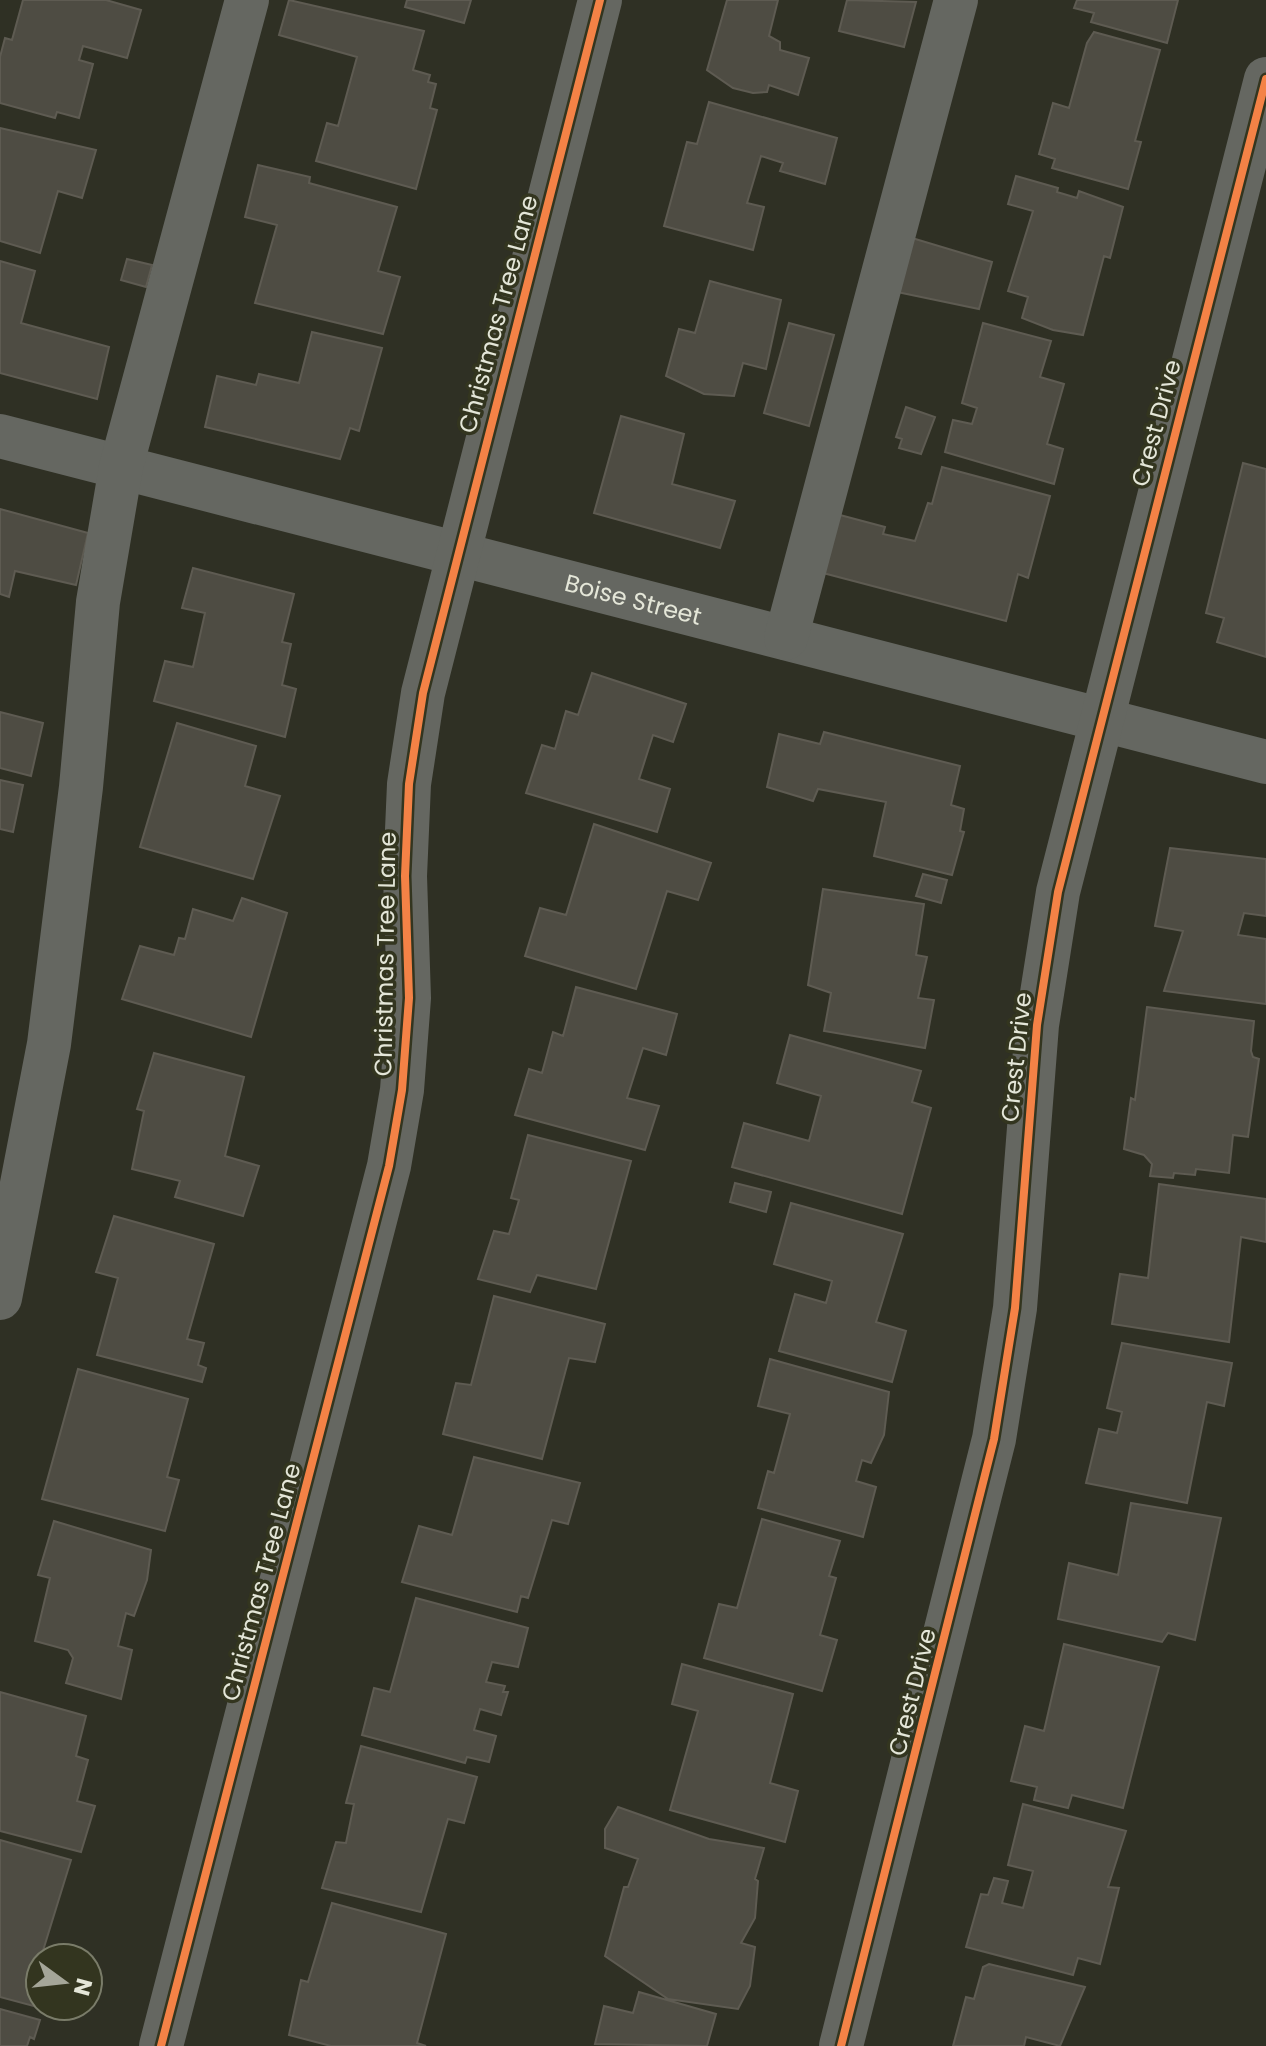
<svg xmlns="http://www.w3.org/2000/svg" width="1266" height="2046" font-family="Poppins,sans-serif">
<style>
.building{fill:#4e4c43;stroke:#5e5b52;stroke-width:2}
.lines{fill:none;stroke-linecap:round;stroke-linejoin:round}
.minor{stroke:#656761;stroke-width:44}
.cycleway-casing{stroke:#33351f;stroke-width:13}
.cycleway{stroke:#f48246;stroke-width:8}
.labels{text-anchor:middle;dominant-baseline:central;stroke-width:7;stroke-linejoin:round;paint-order:stroke}
.street-label{font-size:24px;fill:#e4e6d8;stroke:#33351f}
</style>
<rect width="100%" height="100%" fill="#2f3024"/>
<path class="building" d="M 23,0 L 106,0 L 141,10 L 127,58 L 83,46 L 79,60 L 93,64 L 79,118 L 57,112 L 55,118 L 0,103 L 0,57 L 5,38 L 12,40 Z
M 289,0 L 424,31 L 413,70 L 430,75 L 428,82 L 436,84 L 430,108 L 437,110 L 416,189 L 316,161 L 327,123 L 338,126 L 357,57 L 279,35 Z
M 407,0 L 471,0 L 464,23 L 405,7 Z
M 727,0 L 778,0 L 769,36 L 780,42 L 780,50 L 809,58 L 798,95 L 769,85 L 767,92 L 753,93 L 733,88 L 707,70 Z
M 847,0 L 916,2 L 904,47 L 839,31 Z
M 1077,0 L 1178,0 L 1167,43 L 1091,22 L 1094,13 L 1074,8 Z
M 1094,32 L 1160,50 L 1135,141 L 1141,142 L 1128,189 L 1052,168 L 1055,159 L 1039,154 L 1053,103 L 1069,108 L 1087,43 Z
M 709,102 L 837,138 L 825,184 L 780,171 L 783,163 L 761,156 L 747,203 L 764,207 L 753,250 L 664,226 L 687,142 L 697,144 Z
M 0,128 L 96,150 L 82,198 L 58,191 L 40,253 L 0,241 Z
M 258,165 L 310,177 L 309,183 L 397,207 L 378,271 L 400,277 L 383,334 L 255,303 L 277,225 L 245,217 Z
M 1016,176 L 1058,188 L 1057,192 L 1077,198 L 1079,191 L 1123,207 L 1110,258 L 1104,256 L 1083,335 L 1053,330 L 1022,318 L 1028,297 L 1008,291 L 1033,211 L 1008,204 Z
M 912,238 L 992,262 L 979,309 L 897,292 Z
M 127,259 L 152,265 L 146,287 L 121,280 Z
M 0,261 L 35,271 L 21,323 L 109,347 L 97,399 L 0,373 Z
M 710,281 L 781,300 L 766,369 L 743,363 L 734,396 L 704,394 L 666,376 L 679,329 L 695,333 Z
M 789,323 L 834,335 L 809,426 L 764,413 Z
M 983,323 L 1051,341 L 1040,377 L 1064,384 L 1047,444 L 1063,449 L 1054,484 L 945,452 L 953,420 L 972,424 L 977,408 L 962,403 Z
M 312,332 L 382,348 L 359,431 L 350,428 L 340,459 L 205,427 L 217,376 L 256,385 L 259,374 L 299,383 Z
M 906,407 L 935,417 L 921,454 L 899,448 L 902,439 L 896,437 Z
M 621,416 L 684,434 L 672,484 L 735,501 L 720,548 L 594,513 Z
M 1243,463 L 1266,469 L 1266,657 L 1217,642 L 1224,618 L 1206,613 Z
M 942,467 L 1050,496 L 1028,578 L 1018,574 L 1006,621 L 823,573 L 840,515 L 885,527 L 883,534 L 915,541 L 928,503 L 932,504 Z
M 0,509 L 88,533 L 76,585 L 15,571 L 9,597 L 0,594 Z
M 193,568 L 294,594 L 282,642 L 291,644 L 282,685 L 296,689 L 285,737 L 154,701 L 165,661 L 193,667 L 205,613 L 182,608 Z
M 592,673 L 686,704 L 673,742 L 653,735 L 639,779 L 670,789 L 657,832 L 526,793 L 542,745 L 555,749 L 566,711 L 578,715 Z
M 0,712 L 43,723 L 31,776 L 0,768 Z
M 177,723 L 256,746 L 245,786 L 280,796 L 253,879 L 140,847 Z
M 824,732 L 960,766 L 951,805 L 964,809 L 960,831 L 964,832 L 952,875 L 874,856 L 886,802 L 818,789 L 813,801 L 767,787 L 779,734 L 820,744 Z
M 0,780 L 23,785 L 13,832 L 0,829 Z
M 594,824 L 711,863 L 698,900 L 667,891 L 636,989 L 525,956 L 540,908 L 566,915 Z
M 1170,848 L 1266,859 L 1266,916 L 1244,913 L 1238,935 L 1266,939 L 1266,1004 L 1164,991 L 1183,931 L 1155,926 Z
M 923,874 L 947,880 L 941,903 L 916,896 Z
M 823,889 L 924,904 L 916,955 L 927,957 L 918,998 L 934,1000 L 925,1048 L 824,1031 L 831,993 L 808,985 Z
M 242,898 L 287,913 L 251,1037 L 122,999 L 140,946 L 174,955 L 179,938 L 185,939 L 193,909 L 233,921 Z
M 576,987 L 677,1014 L 666,1055 L 643,1048 L 627,1098 L 659,1106 L 645,1150 L 515,1115 L 529,1069 L 542,1073 L 553,1032 L 563,1036 Z
M 1147,1007 L 1254,1021 L 1251,1051 L 1253,1057 L 1259,1059 L 1248,1137 L 1233,1135 L 1229,1173 L 1196,1169 L 1195,1175 L 1174,1173 L 1173,1178 L 1150,1176 L 1152,1164 L 1144,1155 L 1124,1149 L 1131,1098 L 1135,1100 Z
M 790,1035 L 921,1071 L 912,1102 L 931,1108 L 902,1214 L 732,1167 L 744,1123 L 809,1141 L 821,1096 L 777,1083 Z
M 154,1053 L 244,1077 L 225,1156 L 259,1166 L 243,1216 L 175,1197 L 180,1181 L 132,1169 L 144,1111 L 137,1109 Z
M 528,1135 L 631,1161 L 596,1289 L 537,1275 L 530,1292 L 478,1279 L 494,1231 L 509,1234 L 519,1200 L 511,1198 Z
M 735,1183 L 771,1192 L 766,1212 L 730,1202 Z
M 1159,1184 L 1266,1199 L 1266,1242 L 1241,1237 L 1229,1342 L 1112,1324 L 1120,1274 L 1148,1278 Z
M 791,1203 L 903,1234 L 876,1322 L 906,1331 L 892,1382 L 779,1351 L 795,1294 L 826,1303 L 832,1281 L 774,1264 Z
M 114,1216 L 214,1244 L 187,1339 L 204,1343 L 198,1365 L 206,1368 L 202,1382 L 97,1355 L 118,1278 L 96,1272 Z
M 494,1296 L 605,1324 L 595,1362 L 569,1358 L 542,1459 L 443,1434 L 456,1383 L 471,1385 Z
M 1122,1343 L 1232,1363 L 1224,1406 L 1207,1402 L 1187,1503 L 1086,1483 L 1099,1429 L 1117,1433 L 1122,1412 L 1107,1408 Z
M 770,1359 L 889,1392 L 884,1435 L 871,1463 L 862,1460 L 856,1481 L 876,1487 L 863,1537 L 758,1508 L 768,1471 L 774,1473 L 790,1414 L 758,1406 Z
M 78,1369 L 188,1399 L 167,1477 L 179,1480 L 165,1531 L 42,1499 Z
M 474,1457 L 580,1483 L 568,1524 L 552,1520 L 528,1598 L 521,1596 L 517,1612 L 402,1582 L 419,1526 L 452,1535 Z
M 1131,1503 L 1221,1518 L 1195,1640 L 1168,1633 L 1162,1642 L 1058,1619 L 1069,1563 L 1118,1575 Z
M 762,1519 L 840,1541 L 829,1576 L 836,1578 L 820,1635 L 837,1640 L 822,1691 L 704,1658 L 719,1604 L 737,1608 Z
M 54,1521 L 151,1550 L 147,1580 L 134,1616 L 126,1613 L 118,1646 L 132,1650 L 121,1699 L 66,1683 L 73,1658 L 68,1650 L 35,1641 L 50,1578 L 38,1575 Z
M 416,1598 L 528,1628 L 518,1667 L 492,1662 L 486,1682 L 505,1686 L 503,1692 L 508,1692 L 501,1715 L 480,1709 L 474,1730 L 496,1736 L 489,1762 L 467,1757 L 465,1763 L 362,1735 L 374,1688 L 390,1692 Z
M 1064,1644 L 1159,1667 L 1123,1808 L 1072,1795 L 1068,1808 L 1034,1800 L 1037,1787 L 1011,1781 L 1025,1726 L 1044,1731 Z
M 682,1664 L 793,1694 L 770,1783 L 798,1791 L 785,1842 L 670,1810 L 698,1711 L 672,1704 Z
M 0,1692 L 86,1716 L 76,1756 L 88,1760 L 77,1801 L 95,1806 L 81,1852 L 0,1831 Z
M 361,1746 L 477,1777 L 464,1823 L 448,1819 L 421,1912 L 322,1888 L 336,1842 L 346,1843 L 354,1804 L 346,1803 Z
M 1023,1804 L 1126,1831 L 1108,1887 L 1119,1888 L 1100,1964 L 1078,1958 L 1073,1975 L 966,1947 L 981,1894 L 988,1895 L 994,1878 L 1008,1881 L 1002,1903 L 1023,1908 L 1033,1871 L 1008,1865 Z
M 618,1807 L 709,1839 L 764,1848 L 755,1879 L 758,1881 L 755,1918 L 741,1943 L 755,1947 L 750,1986 L 738,2009 L 668,1999 L 605,1956 L 624,1887 L 628,1887 L 638,1859 L 605,1848 L 605,1829 Z
M 0,1840 L 71,1860 L 42,1954 L 53,1958 L 40,1958 L 41,2008 L 0,1997 Z
M 332,1903 L 446,1934 L 417,2043 L 426,2046 L 331,2046 L 289,2035 L 301,1980 L 308,1982 Z
M 989,1964 L 1085,1987 L 1060,2046 L 1026,2037 L 1024,2046 L 953,2046 L 966,1997 L 974,1999 L 983,1967 Z
M 639,1992 L 716,2014 L 707,2046 L 595,2044 L 604,2006 L 633,2013 Z
M 0,2009 L 40,2020 L 34,2039 L 30,2037 L 27,2046 L 0,2046 Z"/>
<g class="lines">
<g class="minor">
<path id="s1" d="M 0,436 L 1266,762"/>
<path d="M 786,638 L 956,0"/>
<path d="M 0,1298 L 49,1044 L 81,787 L 98,602 L 121,467 L 247,0"/>
<path d="M 161,2046 L 389,1166 L 402,1090 L 409,998 L 405,876 L 409,784 L 423,693 L 600,0"/>
<path d="M 841,2046 L 994,1439 L 1015,1308 L 1037,1025 L 1058,892 L 1266,79"/>
</g>
<g class="cycleway-casing">
<path id="cycleway" d="M 161,2046 L 389,1166 L 402,1090 L 409,998 L 405,876 L 409,784 L 423,693 L 600,0
M 841,2046 L 994,1439 L 1015,1308 L 1037,1025 L 1058,892 L 1266,79"/>
</g>
<use href="#cycleway" class="cycleway"/>
</g>
<g class="labels">
<g class="street-label">
<text transform="translate(498 314) rotate(-75)">Christmas Tree Lane</text>
<text transform="translate(1156 423) rotate(-75)">Crest Drive</text>
<text stroke="none"><textPath href="#s1" startOffset="654">Boise Street</textPath></text>
<text transform="translate(385 954) rotate(-89)">Christmas Tree Lane</text>
<text transform="translate(1016 1057) rotate(-84)">Crest Drive</text>
<text transform="translate(261 1582) rotate(-75)">Christmas Tree Lane</text>
<text transform="translate(912 1692) rotate(-76)">Crest Drive</text>
</g>
</g>
<g transform="translate(64 1982) rotate(105)"><circle r="38" fill="#33351f" stroke="#7a7c69" stroke-width="2"/>
<path d="M0-6L14 30L0 20L-14 30Z" fill="#a5a699"/>
<text y="-12" font-size="22" font-weight="bold" text-anchor="middle" fill="#e4e6d8">N</text>
</g>
</svg>
